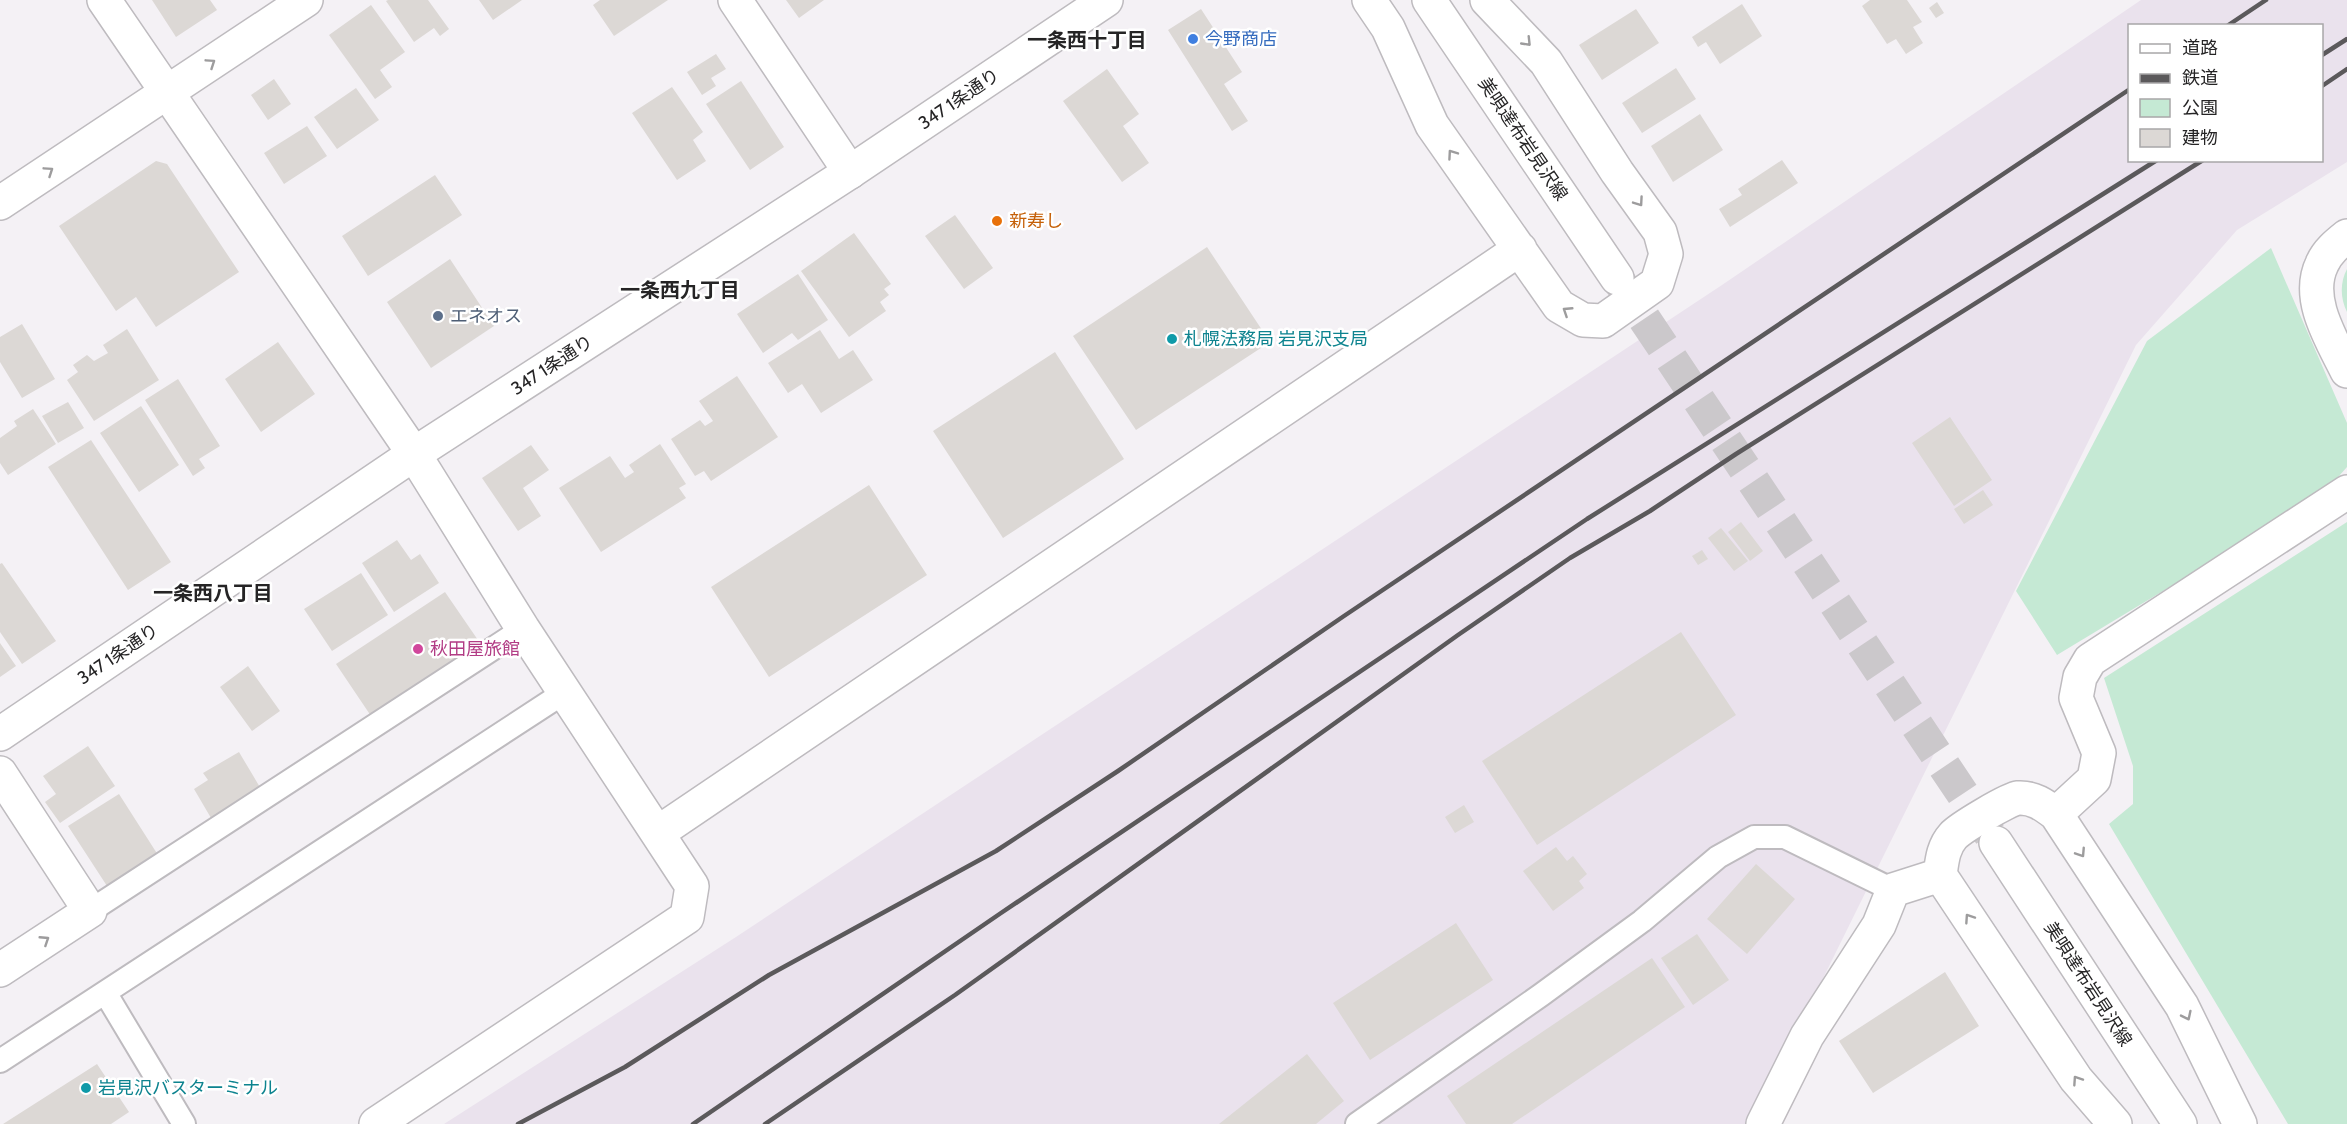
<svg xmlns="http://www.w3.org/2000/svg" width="2347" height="1124" font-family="Cabin,'Noto Sans JP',sans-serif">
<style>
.built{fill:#eae2ed;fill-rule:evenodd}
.green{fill:#c5e9d4}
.building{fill:#dcd8d5}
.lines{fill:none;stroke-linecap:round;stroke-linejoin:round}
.secondary-tunnel{stroke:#cbc8cb;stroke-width:33;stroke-dasharray:33 16;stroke-linecap:butt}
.lane-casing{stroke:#bebbbf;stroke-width:26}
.street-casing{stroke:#bebbbf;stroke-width:36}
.secondary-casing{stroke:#bebbbf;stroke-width:36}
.lane{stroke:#fff;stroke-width:22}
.street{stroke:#fff;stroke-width:33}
.secondary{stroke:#fff;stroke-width:33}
.rail{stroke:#5b595b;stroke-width:4.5}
.oneway{stroke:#9d9c9d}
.shop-dot{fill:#3f7fe0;stroke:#fff;stroke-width:2}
.food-dot{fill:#e8710a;stroke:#fff;stroke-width:2}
.service-dot{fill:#5c6f8a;stroke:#fff;stroke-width:2}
.culture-dot{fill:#0f9aa8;stroke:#fff;stroke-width:2}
.hotel-dot{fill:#d1479c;stroke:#fff;stroke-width:2}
.labels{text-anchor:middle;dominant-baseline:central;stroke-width:5;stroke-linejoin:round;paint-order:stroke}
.shop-label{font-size:18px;fill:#366cbe;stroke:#fff;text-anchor:start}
.street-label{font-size:18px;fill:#252425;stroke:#fff}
.food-label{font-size:18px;fill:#c56008;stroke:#fff;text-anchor:start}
.service-label{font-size:18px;fill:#4e5e75;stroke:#fff;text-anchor:start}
.culture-label{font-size:18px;fill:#0d838f;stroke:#fff;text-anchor:start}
.hotel-label{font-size:18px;fill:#b23c85;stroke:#fff;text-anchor:start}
.neighbourhood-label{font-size:20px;font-weight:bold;fill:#252425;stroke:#fff}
</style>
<rect width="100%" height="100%" fill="#f4f1f5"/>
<path class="built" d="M 2141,0 L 2347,0 L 2347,162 L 2237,230 L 2136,345 L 1751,1124 L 444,1124 L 736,937 L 1722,285 ZM 2130,26 L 2322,26 L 2322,160 L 2130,160 Z"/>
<path class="green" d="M 2271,248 L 2347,423 L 2347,467 L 2322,495 L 2057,655 L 2016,591 L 2147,341 Z
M 2347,269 L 2347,312 C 2340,298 2340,282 2347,269 Z
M 2347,522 L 2347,1124 L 2288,1124 L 2109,824 L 2133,804 L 2133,766 L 2104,678 Z"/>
<path class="building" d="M 152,0 L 210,0 L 217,10 L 176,37 Z
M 388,0 L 428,0 L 449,29 L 440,36 L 434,28 L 414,42 L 386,1 Z
M 479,0 L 522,0 L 493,20 Z
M 600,0 L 668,0 L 614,36 L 593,5 Z
M 786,0 L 824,0 L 799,18 Z
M 1870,0 L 1907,0 L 1922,22 L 1913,27 L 1923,43 L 1906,54 L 1896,39 L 1887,44 L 1862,6 Z
M 1937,2 L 1944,13 L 1936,18 L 1929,8 Z
M 1742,4 L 1762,36 L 1720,64 L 1706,42 L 1698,47 L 1692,37 Z
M 371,5 L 405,52 L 380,70 L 392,87 L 375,99 L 329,35 Z
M 1201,9 L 1242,72 L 1224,84 L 1248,121 L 1232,131 L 1168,30 Z
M 1636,9 L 1659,43 L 1602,80 L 1579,45 Z
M 716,54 L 726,69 L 711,78 L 716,86 L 702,95 L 687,72 Z
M 1676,68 L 1696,99 L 1642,133 L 1622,103 Z
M 1107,69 L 1139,114 L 1123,126 L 1149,163 L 1122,182 L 1063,101 Z
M 274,79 L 291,104 L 268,120 L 251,95 Z
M 741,81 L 784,147 L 750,170 L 706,104 Z
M 672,87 L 703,132 L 693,140 L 706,161 L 677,180 L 632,113 Z
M 356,88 L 379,120 L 337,149 L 314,117 Z
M 1700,114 L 1723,150 L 1673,182 L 1651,146 Z
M 307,126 L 327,156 L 284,184 L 264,153 Z
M 1782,160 L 1798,183 L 1730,227 L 1719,209 L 1742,195 L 1738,189 Z
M 156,161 L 167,164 L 239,272 L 156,327 L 136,297 L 116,311 L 59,226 Z
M 435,175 L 462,215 L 368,276 L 342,236 Z
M 955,215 L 993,268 L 964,289 L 925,236 Z
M 854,233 L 891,284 L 884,289 L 889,295 L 880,302 L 886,311 L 849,337 L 801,271 Z
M 1207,247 L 1270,342 L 1136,430 L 1073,336 Z
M 450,259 L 494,326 L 431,368 L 387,302 Z
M 798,274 L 828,320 L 798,340 L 792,333 L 763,353 L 737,314 Z
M 22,324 L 55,379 L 22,398 L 0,362 L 0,337 Z
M 127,329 L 159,380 L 94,421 L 67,380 L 78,372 L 73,365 L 87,355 L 94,361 L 108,353 L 103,345 Z
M 820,330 L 839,359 L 853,350 L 873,380 L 821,413 L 802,384 L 788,393 L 768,363 Z
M 278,342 L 315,394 L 261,432 L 225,379 Z
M 1055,352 L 1124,459 L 1003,538 L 933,431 Z
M 737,376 L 778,437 L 711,481 L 704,471 L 695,476 L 671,439 L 700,420 L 705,426 L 713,421 L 699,401 Z
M 178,379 L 220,446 L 199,459 L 205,468 L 193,476 L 145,400 Z
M 68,402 L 84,428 L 58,443 L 42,416 Z
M 141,406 L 179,465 L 139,492 L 100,433 Z
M 33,409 L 56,444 L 8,475 L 0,463 L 0,438 L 17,426 L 14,421 Z
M 1950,417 L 1992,480 L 1954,506 L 1912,443 Z
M 91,440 L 171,562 L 128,590 L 48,467 Z
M 660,444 L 686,484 L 679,488 L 686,498 L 601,552 L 559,488 L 610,456 L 625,478 L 634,472 L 629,465 Z
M 531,445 L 549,470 L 523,488 L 541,516 L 518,531 L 482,478 Z
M 869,485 L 927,575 L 769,677 L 711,587 Z
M 1983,490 L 1993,505 L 1964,524 L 1954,509 Z
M 1741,522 L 1763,551 L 1750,561 L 1728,532 Z
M 1721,528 L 1748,561 L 1734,571 L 1708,538 Z
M 397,540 L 411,560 L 420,554 L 439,583 L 394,612 L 362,563 Z
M 1702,550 L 1708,559 L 1698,565 L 1692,556 Z
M 2,563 L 56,641 L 22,664 L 0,632 L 0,564 Z
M 361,573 L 388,615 L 332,651 L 304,609 Z
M 445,592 L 480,643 L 371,716 L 336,664 Z
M 1681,632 L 1736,715 L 1537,845 L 1482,761 Z
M 0,643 L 16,666 L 0,677 Z
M 248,666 L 280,711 L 252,731 L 220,687 Z
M 88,746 L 115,786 L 60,823 L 45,802 L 56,794 L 43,776 Z
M 239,752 L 261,789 L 211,818 L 194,789 L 208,780 L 203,773 Z
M 119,794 L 158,855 L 107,886 L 68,826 Z
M 1464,805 L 1474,822 L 1455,833 L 1445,817 Z
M 1556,847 L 1567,861 L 1573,856 L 1587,874 L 1579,881 L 1584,888 L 1553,911 L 1523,871 Z
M 1756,864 L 1795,899 L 1747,954 L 1707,919 Z
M 1456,923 L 1493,980 L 1370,1060 L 1333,1003 Z
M 1697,934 L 1729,980 L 1693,1005 L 1661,958 Z
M 1652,958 L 1685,1007 L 1512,1124 L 1466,1124 L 1447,1096 Z
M 1945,972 L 1979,1026 L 1873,1093 L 1839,1041 Z
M 1307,1054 L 1344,1101 L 1316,1124 L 1219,1124 Z
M 97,1064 L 129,1112 L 111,1124 L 3,1124 Z"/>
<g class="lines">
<path class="secondary-tunnel" d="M 1617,278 L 1995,842"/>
<g class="lane-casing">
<path id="lane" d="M 90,911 L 523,629
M 106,994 L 184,1124
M 0,1061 L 565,692
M 1357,1124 L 1541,995 L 1642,921 L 1718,857 L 1754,837 L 1785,837 L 1893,890"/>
</g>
<g class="street-casing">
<path id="street" d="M 735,0 L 850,172
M 1369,0 L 1388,28 L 1432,125 L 1559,306 L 1583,320 L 1603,321 L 1657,283 L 1666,254 L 1660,232 L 1617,172 L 1546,62 L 1487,0
M 0,203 L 306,0
M 2347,236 C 2337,244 2327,252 2322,264 C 2305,299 2332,340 2347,371
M 0,773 L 90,911 L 0,970
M 2056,814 L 2094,779 L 2099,753 L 2076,698 L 2080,677 L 2090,660 L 2347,492
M 659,832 L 1520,249
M 1763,1124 L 1807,1036 L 1879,925 L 1893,890 L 1940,875
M 2115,1124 L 2076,1079 L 1940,875 C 1942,861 1943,847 1953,836 C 1960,828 2009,799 2018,798 C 2033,797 2044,805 2056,814 L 2182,1006 L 2240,1124"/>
</g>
<g class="secondary-casing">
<path id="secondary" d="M 104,0 L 414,454 L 523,629 L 692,886 L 687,917 L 376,1124
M 1429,0 L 1617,278
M 0,734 L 414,454 L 850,172 L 1106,0
M 1996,843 L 2180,1124"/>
</g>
<use href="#lane" class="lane"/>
<use href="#street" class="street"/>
<use href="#secondary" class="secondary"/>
<path class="rail" d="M 2227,26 L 2266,0
M 2322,55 L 2347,39
M 2322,86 L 2347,69
M 518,1124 L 625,1067 L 769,975 L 996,851 L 1118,771 L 1344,616 L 2130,89
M 693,1124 L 1001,913 L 1587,519 L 2157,160
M 765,1124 L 955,995 L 1458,635 L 1570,558 L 1650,511 L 1736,454 L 2203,160"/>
</g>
<defs><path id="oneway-chevron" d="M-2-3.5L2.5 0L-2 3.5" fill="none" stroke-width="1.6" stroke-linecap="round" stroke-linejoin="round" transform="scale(1.5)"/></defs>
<g class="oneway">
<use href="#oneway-chevron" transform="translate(1527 42) rotate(46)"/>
<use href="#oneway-chevron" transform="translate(211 63) rotate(-34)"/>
<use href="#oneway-chevron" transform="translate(1452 154) rotate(-125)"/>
<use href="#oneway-chevron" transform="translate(49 171) rotate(-34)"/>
<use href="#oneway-chevron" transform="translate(1639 202) rotate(55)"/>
<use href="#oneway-chevron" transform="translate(1567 311) rotate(-147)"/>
<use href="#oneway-chevron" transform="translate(2081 853) rotate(57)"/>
<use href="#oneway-chevron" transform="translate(1969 918) rotate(-124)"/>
<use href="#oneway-chevron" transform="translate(45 940) rotate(-33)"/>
<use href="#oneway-chevron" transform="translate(2187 1016) rotate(64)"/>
<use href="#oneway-chevron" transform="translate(2077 1080) rotate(-124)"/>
</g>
<circle class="shop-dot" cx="1193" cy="39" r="6"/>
<circle class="food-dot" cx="997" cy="221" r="6"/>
<circle class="service-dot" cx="438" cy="316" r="6"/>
<g class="culture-dot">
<circle cx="1172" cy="339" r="6"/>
<circle cx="86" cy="1088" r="6"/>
</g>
<circle class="hotel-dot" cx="418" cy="649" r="6"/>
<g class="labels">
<g class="shop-label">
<text x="1205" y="39">今野商店</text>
</g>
<g class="street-label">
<text transform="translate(959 99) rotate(-34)">347 1条通り</text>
<text transform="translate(1523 139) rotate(56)">美唄達布岩見沢線</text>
<text transform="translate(552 365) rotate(-33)">347 1条通り</text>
<text transform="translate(118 654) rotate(-34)">347 1条通り</text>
<text transform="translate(2088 984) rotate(57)">美唄達布岩見沢線</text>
</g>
<g class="food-label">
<text x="1009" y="221">新寿し</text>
</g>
<g class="service-label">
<text x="450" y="316">エネオス</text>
</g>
<g class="culture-label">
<text x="1184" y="339">札幌法務局 岩見沢支局</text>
<text x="98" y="1088">岩見沢バスターミナル</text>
</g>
<g class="hotel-label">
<text x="430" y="649">秋田屋旅館</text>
</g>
<g class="neighbourhood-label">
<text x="1087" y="40">一条西十丁目</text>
<text x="680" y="290">一条西九丁目</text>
<text x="213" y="593">一条西八丁目</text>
</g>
</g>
<rect x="2128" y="24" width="195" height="138" fill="#ffffff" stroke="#a8a7a8" stroke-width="1.5"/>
<rect x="2140" y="44" width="30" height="9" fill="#ffffff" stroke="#a8a7a8" stroke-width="1.5"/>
<text x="2182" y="54" font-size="18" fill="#252425">道路</text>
<rect x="2140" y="74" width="30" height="9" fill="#5b595b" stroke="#a8a7a8" stroke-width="1.5"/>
<text x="2182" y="84" font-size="18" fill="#252425">鉄道</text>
<rect x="2140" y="99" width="30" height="18" fill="#c5e9d4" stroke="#a8a7a8" stroke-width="1.5"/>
<text x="2182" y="114" font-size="18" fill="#252425">公園</text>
<rect x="2140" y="129" width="30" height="18" fill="#dcd8d5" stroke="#a8a7a8" stroke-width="1.5"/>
<text x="2182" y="144" font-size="18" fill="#252425">建物</text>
</svg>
